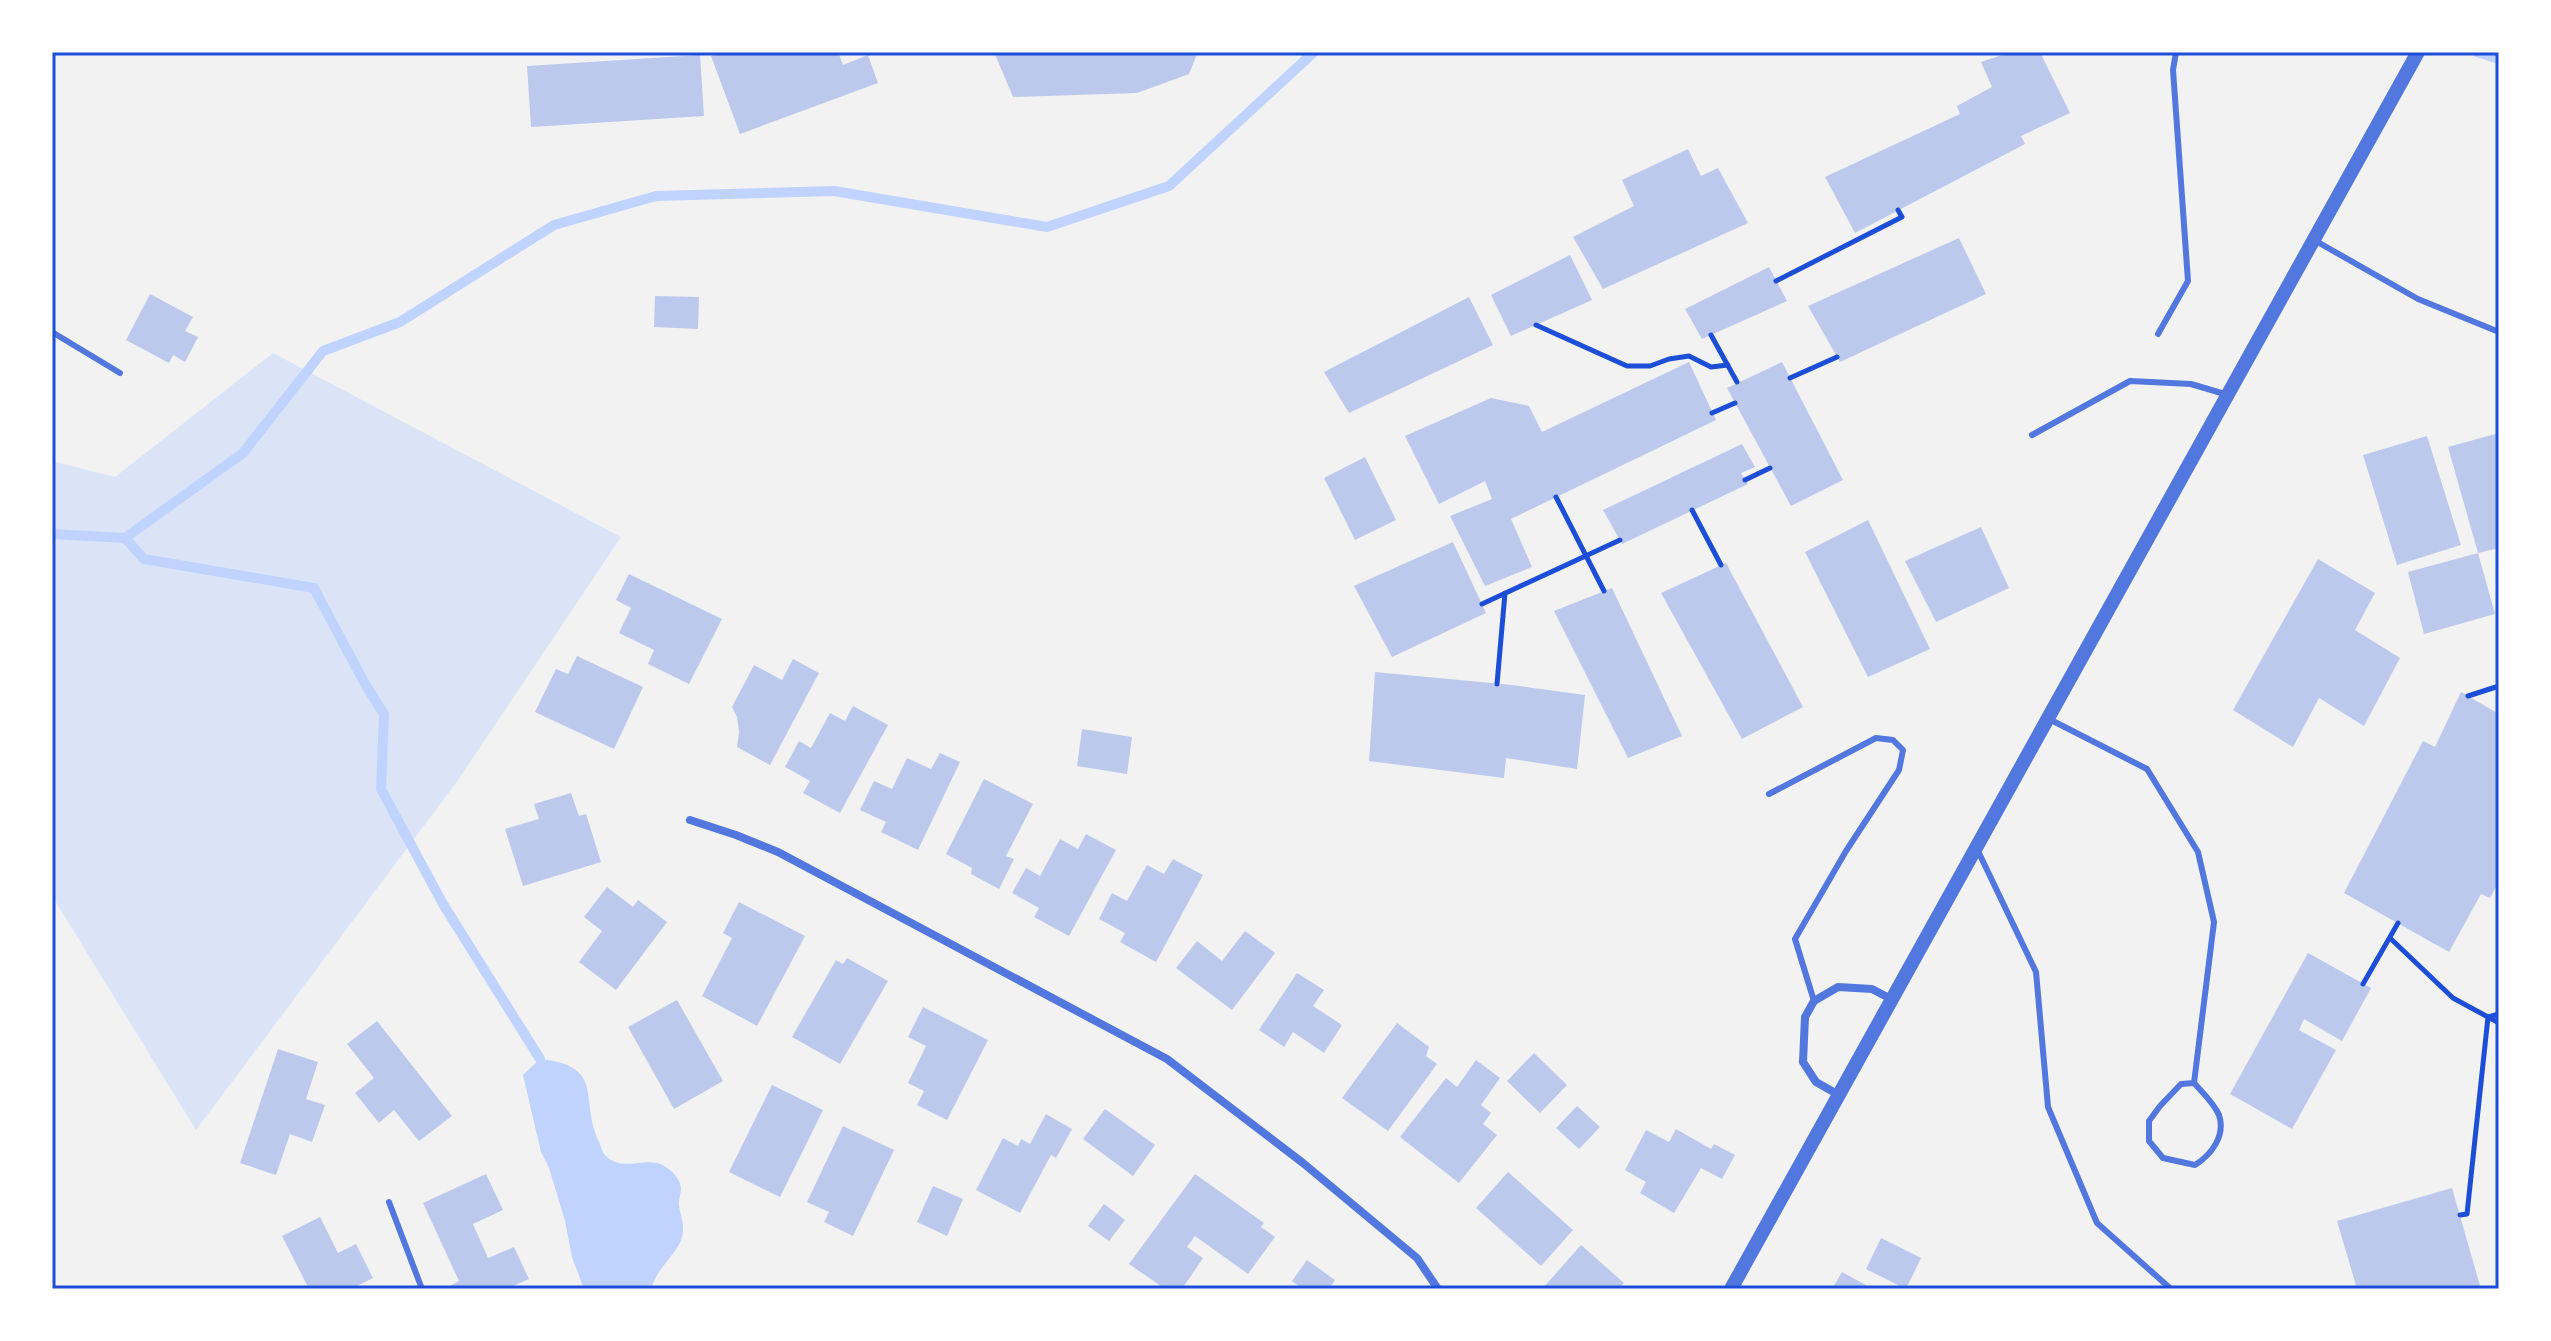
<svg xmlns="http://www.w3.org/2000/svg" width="2551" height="1341" font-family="'Noto Serif',serif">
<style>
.green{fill:#dbe4f7}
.water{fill:#bfd3fe}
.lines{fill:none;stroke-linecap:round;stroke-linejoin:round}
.stream{stroke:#bfd3fe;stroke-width:10}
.building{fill:#bdc9ec}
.path{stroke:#1d4ed8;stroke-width:5}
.service{stroke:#5277de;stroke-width:6}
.minor{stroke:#5277de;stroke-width:8}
.tertiary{stroke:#5277de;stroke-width:14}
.neatline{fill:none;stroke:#1d4ed8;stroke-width:3}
</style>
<rect width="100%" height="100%" fill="#f2f2f2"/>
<path class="green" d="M 273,353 L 621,537 L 456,783 L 196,1130 L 52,896 L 52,461 L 115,477 Z"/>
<path class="water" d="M 540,1059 C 606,1066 579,1099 599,1142 C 601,1146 602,1151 604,1154 C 620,1172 639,1159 657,1163 C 667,1165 680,1177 681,1188 C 681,1194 678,1200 679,1206 C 681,1217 685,1226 682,1237 C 677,1255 657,1267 651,1289 L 584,1289 L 572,1257 L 565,1221 L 549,1168 L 541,1152 L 523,1075 Z"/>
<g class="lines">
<path class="stream" d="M 2477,52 L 2499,59
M 52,534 L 125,538 L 243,453 L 323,351 L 400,322 L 554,225 L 656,196 L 834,191 L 1047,227 L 1169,186 L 1314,52
M 125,538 L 144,559 L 314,588 L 365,684 L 384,714 L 381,789 L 443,904 L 540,1059"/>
</g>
<path class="building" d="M 723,52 L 838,52 L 843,65 L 868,55 L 878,83 L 740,134 L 711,56 Z
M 994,52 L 1198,52 L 1189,74 L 1137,93 L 1013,97 Z
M 2011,52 L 2040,52 L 2070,113 L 2021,136 L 2025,144 L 1855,233 L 1825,177 L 1960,114 L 1957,106 L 1992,87 L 1981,62 Z
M 700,55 L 704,116 L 531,127 L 527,66 Z
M 1688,149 L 1701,176 L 1718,168 L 1748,223 L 1603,289 L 1573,237 L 1634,206 L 1622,180 Z
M 1959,238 L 1986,294 L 1840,362 L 1808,306 Z
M 1570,255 L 1592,300 L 1511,336 L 1491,295 Z
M 1769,267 L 1787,301 L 1702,339 L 1685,309 Z
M 150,294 L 193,317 L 185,331 L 198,337 L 185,362 L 173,355 L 169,363 L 126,340 Z
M 655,296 L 699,297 L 698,329 L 654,327 Z
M 1469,297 L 1493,345 L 1349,413 L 1324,372 Z
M 1689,362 L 1716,420 L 1511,519 L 1532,567 L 1485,586 L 1450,516 L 1492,499 L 1485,481 L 1439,504 L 1405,436 L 1491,398 L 1529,406 L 1542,432 Z
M 1782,362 L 1843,480 L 1791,506 L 1727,388 Z
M 2499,433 L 2499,548 L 2478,553 L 2495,614 L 2424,634 L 2408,572 L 2478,553 L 2448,447 Z
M 2427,436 L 2461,545 L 2397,565 L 2363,455 Z
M 1742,444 L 1755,467 L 1741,473 L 1748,484 L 1622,544 L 1603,510 Z
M 1365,457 L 1396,520 L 1355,540 L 1324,478 Z
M 1868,520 L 1930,649 L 1868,677 L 1805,552 Z
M 1981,527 L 2009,588 L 1936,622 L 1905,561 Z
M 1453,542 L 1486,613 L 1392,657 L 1354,586 Z
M 2318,559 L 2375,593 L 2355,630 L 2400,658 L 2364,726 L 2319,698 L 2293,747 L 2233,710 Z
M 1726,563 L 1803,707 L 1742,739 L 1661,593 Z
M 629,574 L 722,619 L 689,684 L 648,664 L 654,650 L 619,633 L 631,608 L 616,600 Z
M 1612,588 L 1682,736 L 1628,758 L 1554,611 Z
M 577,656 L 643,687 L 614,749 L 535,712 L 556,669 L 568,674 Z
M 793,659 L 819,673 L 770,765 L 737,747 L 739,732 L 737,717 L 732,707 L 754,665 L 782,680 Z
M 1375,672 L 1512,685 L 1585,695 L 1577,769 L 1506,758 L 1504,778 L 1369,761 Z
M 2461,692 L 2499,714 L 2499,881 L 2490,898 L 2481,894 L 2449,952 L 2344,893 L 2423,741 L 2435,747 Z
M 853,706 L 888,725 L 840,813 L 803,793 L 810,781 L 785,767 L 799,741 L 811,748 L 830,713 L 845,721 Z
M 1082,729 L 1132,737 L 1127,774 L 1077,766 Z
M 940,753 L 960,762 L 918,850 L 881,832 L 886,822 L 860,810 L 874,781 L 892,789 L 907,758 L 931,769 Z
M 984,779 L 1033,804 L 1006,856 L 1014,859 L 999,889 L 971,874 L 972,868 L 946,854 Z
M 571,793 L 579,816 L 586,814 L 601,862 L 523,886 L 505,829 L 539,819 L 534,804 Z
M 1086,834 L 1116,850 L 1069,936 L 1034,917 L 1039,908 L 1012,893 L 1026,868 L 1040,876 L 1060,839 L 1078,849 Z
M 1173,859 L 1203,875 L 1156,962 L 1120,942 L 1125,933 L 1099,919 L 1112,893 L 1127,901 L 1147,865 L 1164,874 Z
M 607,887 L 633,907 L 638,900 L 667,922 L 616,990 L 579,962 L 602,931 L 584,917 Z
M 739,902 L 805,936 L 757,1026 L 702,996 L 732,938 L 723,933 Z
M 1245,931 L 1275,953 L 1232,1010 L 1176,968 L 1197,941 L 1222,961 Z
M 2308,953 L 2371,988 L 2342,1041 L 2304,1019 L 2299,1030 L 2336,1050 L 2292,1129 L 2230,1094 Z
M 847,958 L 888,981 L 840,1064 L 792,1037 L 836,960 L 843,964 Z
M 1297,973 L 1324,990 L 1313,1006 L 1342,1025 L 1324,1053 L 1293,1032 L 1284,1047 L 1259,1030 Z
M 677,1000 L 723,1081 L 674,1109 L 628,1027 Z
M 923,1007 L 988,1040 L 947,1120 L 917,1105 L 924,1091 L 908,1083 L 926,1046 L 908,1037 Z
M 377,1021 L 452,1116 L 419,1141 L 394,1110 L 379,1123 L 355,1093 L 374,1078 L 347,1044 Z
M 1397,1023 L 1429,1047 L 1426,1056 L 1437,1064 L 1388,1131 L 1342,1098 Z
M 278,1049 L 318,1062 L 306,1099 L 325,1105 L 312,1142 L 290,1134 L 276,1175 L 240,1163 Z
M 1534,1053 L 1567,1085 L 1540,1113 L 1507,1081 Z
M 1476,1060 L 1500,1078 L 1481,1105 L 1491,1113 L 1483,1124 L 1497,1135 L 1459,1183 L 1400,1137 L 1446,1078 L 1457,1087 Z
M 772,1085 L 823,1110 L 780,1197 L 729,1172 Z
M 1577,1106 L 1600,1127 L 1579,1149 L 1556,1128 Z
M 1105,1109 L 1155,1145 L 1133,1176 L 1083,1139 Z
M 1046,1114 L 1072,1129 L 1056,1158 L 1051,1155 L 1020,1213 L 976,1190 L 1003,1138 L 1018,1146 L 1021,1139 L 1030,1144 Z
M 843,1126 L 894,1150 L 853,1236 L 824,1222 L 829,1212 L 807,1202 Z
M 1676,1129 L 1711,1149 L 1714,1144 L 1735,1155 L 1722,1179 L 1701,1168 L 1674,1213 L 1640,1193 L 1646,1182 L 1625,1170 L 1646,1130 L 1669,1142 Z
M 1508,1172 L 1573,1230 L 1541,1266 L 1476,1208 Z
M 486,1174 L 503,1210 L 473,1224 L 488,1258 L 514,1247 L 529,1279 L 506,1289 L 449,1289 L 448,1287 L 459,1281 L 423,1203 Z
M 1195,1174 L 1264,1223 L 1261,1227 L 1275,1237 L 1248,1274 L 1195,1236 L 1187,1247 L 1203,1258 L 1182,1289 L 1165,1289 L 1129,1264 Z
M 933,1186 L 963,1199 L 947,1236 L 917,1222 Z
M 2452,1188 L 2481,1289 L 2357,1289 L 2337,1221 Z
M 1104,1204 L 1125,1220 L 1109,1241 L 1088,1226 Z
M 320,1217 L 338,1253 L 356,1244 L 373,1278 L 351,1289 L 309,1289 L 282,1236 Z
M 1881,1238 L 1921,1258 L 1906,1289 L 1866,1269 Z
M 1581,1245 L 1624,1283 L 1618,1289 L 1542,1289 Z
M 1307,1260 L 1335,1280 L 1329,1289 L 1303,1289 L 1292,1281 Z
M 1842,1272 L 1873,1289 L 1832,1289 Z"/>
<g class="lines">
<path class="path" d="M 1776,281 L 1902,217 L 1898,210
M 1536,325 L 1627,366 L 1650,366 L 1669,359 L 1689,356 L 1711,367 L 1728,365
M 1711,335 L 1737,382
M 1790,378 L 1837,357
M 1712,413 L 1735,403
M 1745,480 L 1770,468
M 1556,497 L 1604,591
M 1692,510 L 1721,565
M 1482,604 L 1620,540
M 1497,684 L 1505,593
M 2468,696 L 2499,686
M 2390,938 L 2453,998 L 2499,1023
M 2363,984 L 2398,923
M 2460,1215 L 2467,1214 L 2488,1017 L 2499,1014"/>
<path class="service" d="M 2314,240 L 2418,299 L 2499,332
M 52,332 L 120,373
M 2158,334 L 2188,281 L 2173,70 L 2176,52
M 2032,435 L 2130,381 L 2191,384 L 2228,395
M 2049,719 L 2147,769 L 2198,852 L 2214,922 L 2194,1083 C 2202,1092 2214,1103 2219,1115 C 2226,1136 2211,1155 2195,1165 L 2163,1158 L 2149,1141 L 2149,1121 L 2160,1106 L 2181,1084 L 2194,1083
M 1769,794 L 1876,738 L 1893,740 L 1903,750 L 1899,770 L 1846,851 L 1795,939 L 1814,1001
M 1978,851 L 2036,972 L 2048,1107 L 2097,1223 L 2171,1289
M 389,1202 L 422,1289"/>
<path class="minor" d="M 690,820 L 736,835 L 778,852 L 1167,1059 L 1303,1163 L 1417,1258 L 1438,1289
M 1839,1095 L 1816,1082 L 1803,1062 L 1805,1017 L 1814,1001 L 1838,987 L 1872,989 L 1893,1000"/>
<path class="tertiary" d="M 1731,1289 L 2418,52"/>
</g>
<rect width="2551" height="1341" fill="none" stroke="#ffffff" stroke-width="108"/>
<rect x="54" y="54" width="2443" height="1233" class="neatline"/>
</svg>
